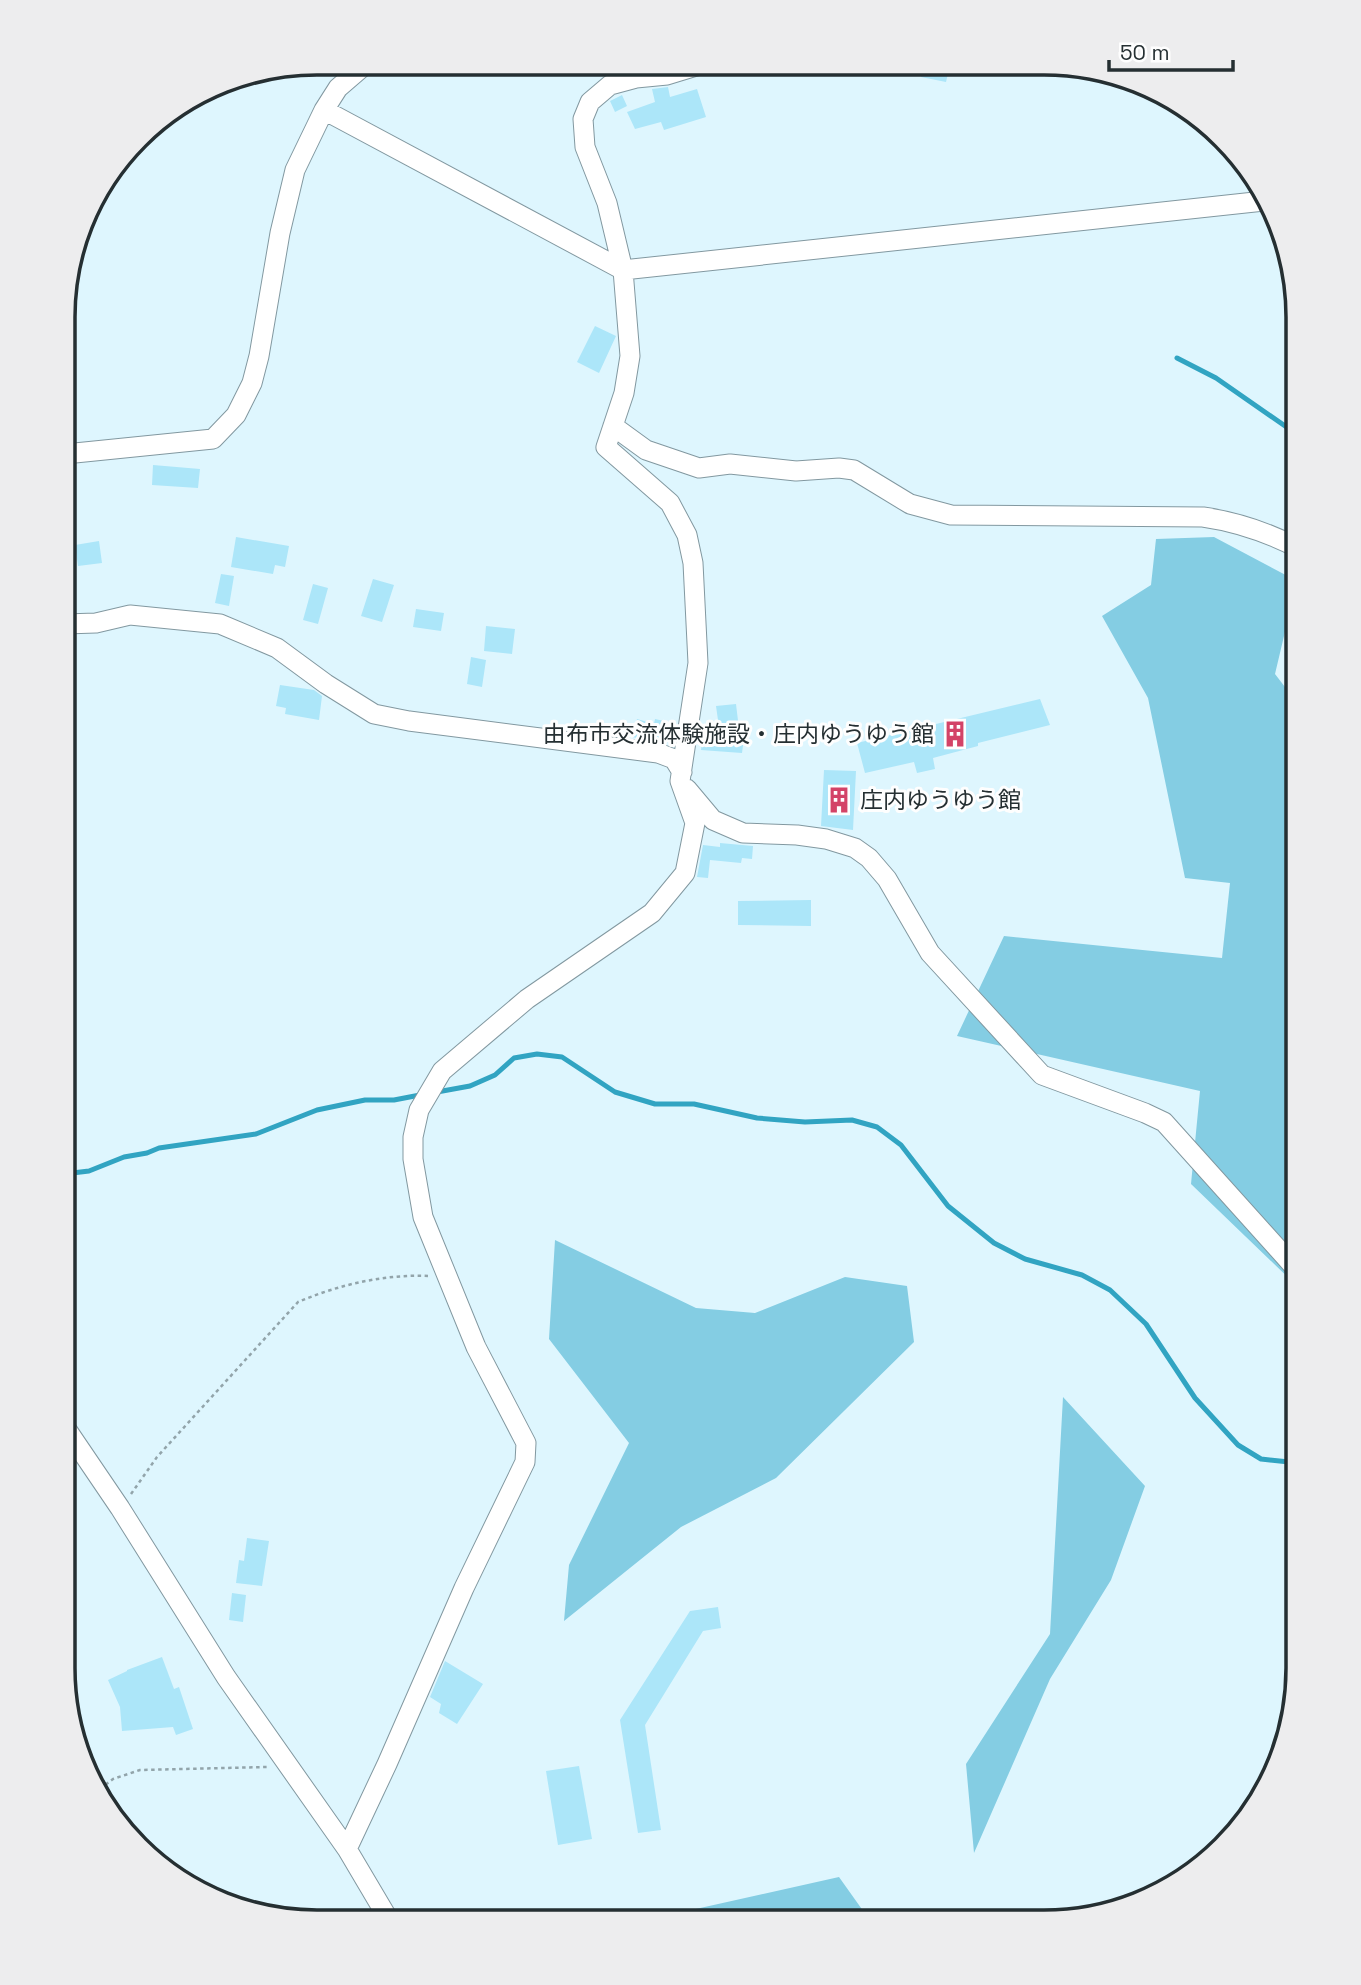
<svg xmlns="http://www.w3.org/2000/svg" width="1361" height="1985" font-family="'Space Grotesk','Noto Sans JP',sans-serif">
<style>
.green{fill:#84cde3}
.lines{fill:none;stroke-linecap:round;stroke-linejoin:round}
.stream{stroke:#31a4c2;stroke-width:5}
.building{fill:#ace6f9}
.minor-casing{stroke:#8298a0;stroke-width:21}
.path{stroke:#92a4aa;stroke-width:2.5;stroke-dasharray:3.5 3.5;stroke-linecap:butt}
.minor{stroke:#fff;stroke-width:19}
.labels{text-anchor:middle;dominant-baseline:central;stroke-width:6;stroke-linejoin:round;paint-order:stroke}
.poi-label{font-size:23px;fill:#252f32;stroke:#fefefe;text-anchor:end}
.rim{fill:none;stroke:#252f32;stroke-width:3.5}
</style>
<rect width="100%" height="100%" fill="#def6fe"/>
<path class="green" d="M 1214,537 L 1297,581 L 1275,674 L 1298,704 L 1298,1287 L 1191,1184 L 1200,1091 L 957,1036 L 1004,936 L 1222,958 L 1230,883 L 1185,878 L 1148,698 L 1102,616 L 1151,585 L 1156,539 Z
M 555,1240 L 696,1308 L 755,1313 L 845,1277 L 907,1286 L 914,1342 L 776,1478 L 681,1527 L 564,1621 L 569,1565 L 629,1443 L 549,1339 Z
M 1063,1397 L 1145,1486 L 1111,1580 L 1050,1679 L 974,1853 L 966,1764 L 1050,1634 Z
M 839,1877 L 871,1922 L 642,1921 Z"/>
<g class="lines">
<path class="stream" d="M 1177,358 L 1216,378 L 1298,435
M 437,1092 L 470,1086 L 495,1075 L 514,1058 L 537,1054 L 562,1057 L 615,1092 L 655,1104 L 694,1104 L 757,1118 L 805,1122 L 852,1120 L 877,1127 L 901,1145 L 948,1206 L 994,1243 L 1025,1259 L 1082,1275 L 1110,1290 L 1146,1324 L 1195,1398 L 1238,1445 L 1261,1459 L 1289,1462 L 1298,1460
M 64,1174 L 89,1171 L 124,1157 L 147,1153 L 159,1148 L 256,1134 L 317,1110 L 365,1100 L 394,1100 L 420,1095"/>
</g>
<path class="building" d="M 923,65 L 950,65 L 946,82 L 921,77 Z
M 668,87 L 670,97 L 697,89 L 706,117 L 664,130 L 661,122 L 635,129 L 627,112 L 655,102 L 652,89 Z
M 622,95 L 627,106 L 615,112 L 610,101 Z
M 595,326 L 616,336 L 599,373 L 577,362 Z
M 153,465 L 200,469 L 198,488 L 152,485 Z
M 236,537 L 289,546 L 285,567 L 275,565 L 273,574 L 231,567 Z
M 99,541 L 102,563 L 78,566 L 75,545 Z
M 221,574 L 234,576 L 229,606 L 215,603 Z
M 373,579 L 394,585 L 382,622 L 361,616 Z
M 313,584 L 328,588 L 318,624 L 303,620 Z
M 416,609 L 444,613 L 441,631 L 413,627 Z
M 486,626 L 515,629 L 512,654 L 484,651 Z
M 471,657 L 486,660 L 482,687 L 467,684 Z
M 280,685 L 314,690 L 322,696 L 319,720 L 285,714 L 286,708 L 276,706 Z
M 1040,699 L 1050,725 L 978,743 L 978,746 L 933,758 L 935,769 L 917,773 L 914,762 L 865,773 L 857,743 Z
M 736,704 L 739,729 L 745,730 L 742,753 L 701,750 L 704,726 L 719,727 L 716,706 Z
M 637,719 L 654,724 L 655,719 L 673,723 L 668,743 L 632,737 Z
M 824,770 L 856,771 L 853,830 L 821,826 Z
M 720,843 L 753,846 L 752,859 L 742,858 L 741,863 L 710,860 L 708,878 L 697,877 L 703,845 L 720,847 Z
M 811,900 L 811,926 L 738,925 L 738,901 Z
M 247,1538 L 269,1541 L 262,1586 L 236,1583 L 239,1560 L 244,1561 Z
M 232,1593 L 246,1595 L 243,1622 L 229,1620 Z
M 718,1607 L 721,1628 L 703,1631 L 645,1725 L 661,1830 L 638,1833 L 620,1720 L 690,1611 Z
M 162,1657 L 174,1689 L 179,1687 L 193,1729 L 176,1735 L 173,1727 L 122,1731 L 120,1707 L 108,1680 L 127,1671 L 127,1670 Z
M 445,1661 L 483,1684 L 457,1724 L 439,1713 L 441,1704 L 430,1697 Z
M 579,1766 L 592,1839 L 558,1845 L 546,1771 Z"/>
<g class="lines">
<g class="minor-casing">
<path id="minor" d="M 324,110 L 623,270 L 1264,201
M 613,426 L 646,450 L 699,468 L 730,464 L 796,471 L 839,468 L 854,470 L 910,504 L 951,515 L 1203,517 C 1238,522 1267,532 1298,548
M 65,454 L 213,439 L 236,415 L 252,383 L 259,356 L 280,233 L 295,170 L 324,110 L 338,88 L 367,63
M 65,624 L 96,623 L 130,615 L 220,624 L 277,648 L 326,684 L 374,714 L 409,721 L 658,753 L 674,759 L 682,772
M 687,789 L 713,820 L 743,833 L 797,835 L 826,839 L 855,848 L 869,858 L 887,879 L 930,953 L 1042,1075 L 1145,1113 L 1164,1122 L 1298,1271
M 63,1424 L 120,1508 L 226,1677 L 347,1849 L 389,1920
M 347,1849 L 387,1764 L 464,1588 L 525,1462 L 526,1443 L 476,1347 L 423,1217 L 413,1159 L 413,1137 L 419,1110 L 442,1071 L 527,999 L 652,913 L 685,873 L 695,823 L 680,781 L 698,663 L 693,563 L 687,535 L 670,503 L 606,447 L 624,393 L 630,356 L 623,270 L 607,203 L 585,147 L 583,119 L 590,102 L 610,85 L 636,78 L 667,75 L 703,64"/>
</g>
<path class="path" d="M 131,1494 L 157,1457 L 298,1302 C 338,1285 384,1274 428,1276
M 100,1789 L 113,1779 L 140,1770 L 268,1767"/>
<use href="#minor" class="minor"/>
</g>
<defs>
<g id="building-bare" transform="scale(2.1)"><path d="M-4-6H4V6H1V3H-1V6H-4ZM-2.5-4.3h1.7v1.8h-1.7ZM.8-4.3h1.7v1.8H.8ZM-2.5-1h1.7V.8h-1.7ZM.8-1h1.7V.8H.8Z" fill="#d34367" stroke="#fefefe" stroke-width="2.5" paint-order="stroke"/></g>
</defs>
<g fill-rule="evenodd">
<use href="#building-bare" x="955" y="734"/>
<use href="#building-bare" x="839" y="800"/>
</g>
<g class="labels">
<g class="poi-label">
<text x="934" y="734">由布市交流体験施設・庄内ゆうゆう館</text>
<text x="860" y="800" text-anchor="start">庄内ゆうゆう館</text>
</g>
</g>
<path d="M0 0H1361V1985H0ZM317 75H1044A242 242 0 0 1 1286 317V1668A242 242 0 0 1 1044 1910H317A242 242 0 0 1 75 1668V317A242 242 0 0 1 317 75Z" fill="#ededee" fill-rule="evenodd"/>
<path class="rim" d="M317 75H1044A242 242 0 0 1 1286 317V1668A242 242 0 0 1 1044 1910H317A242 242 0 0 1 75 1668V317A242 242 0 0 1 317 75Z"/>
<path d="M1109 60v10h124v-10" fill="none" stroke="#252f32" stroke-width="3.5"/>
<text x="1120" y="60" font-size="21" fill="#252f32" stroke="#fefefe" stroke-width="5" paint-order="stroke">50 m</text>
</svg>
